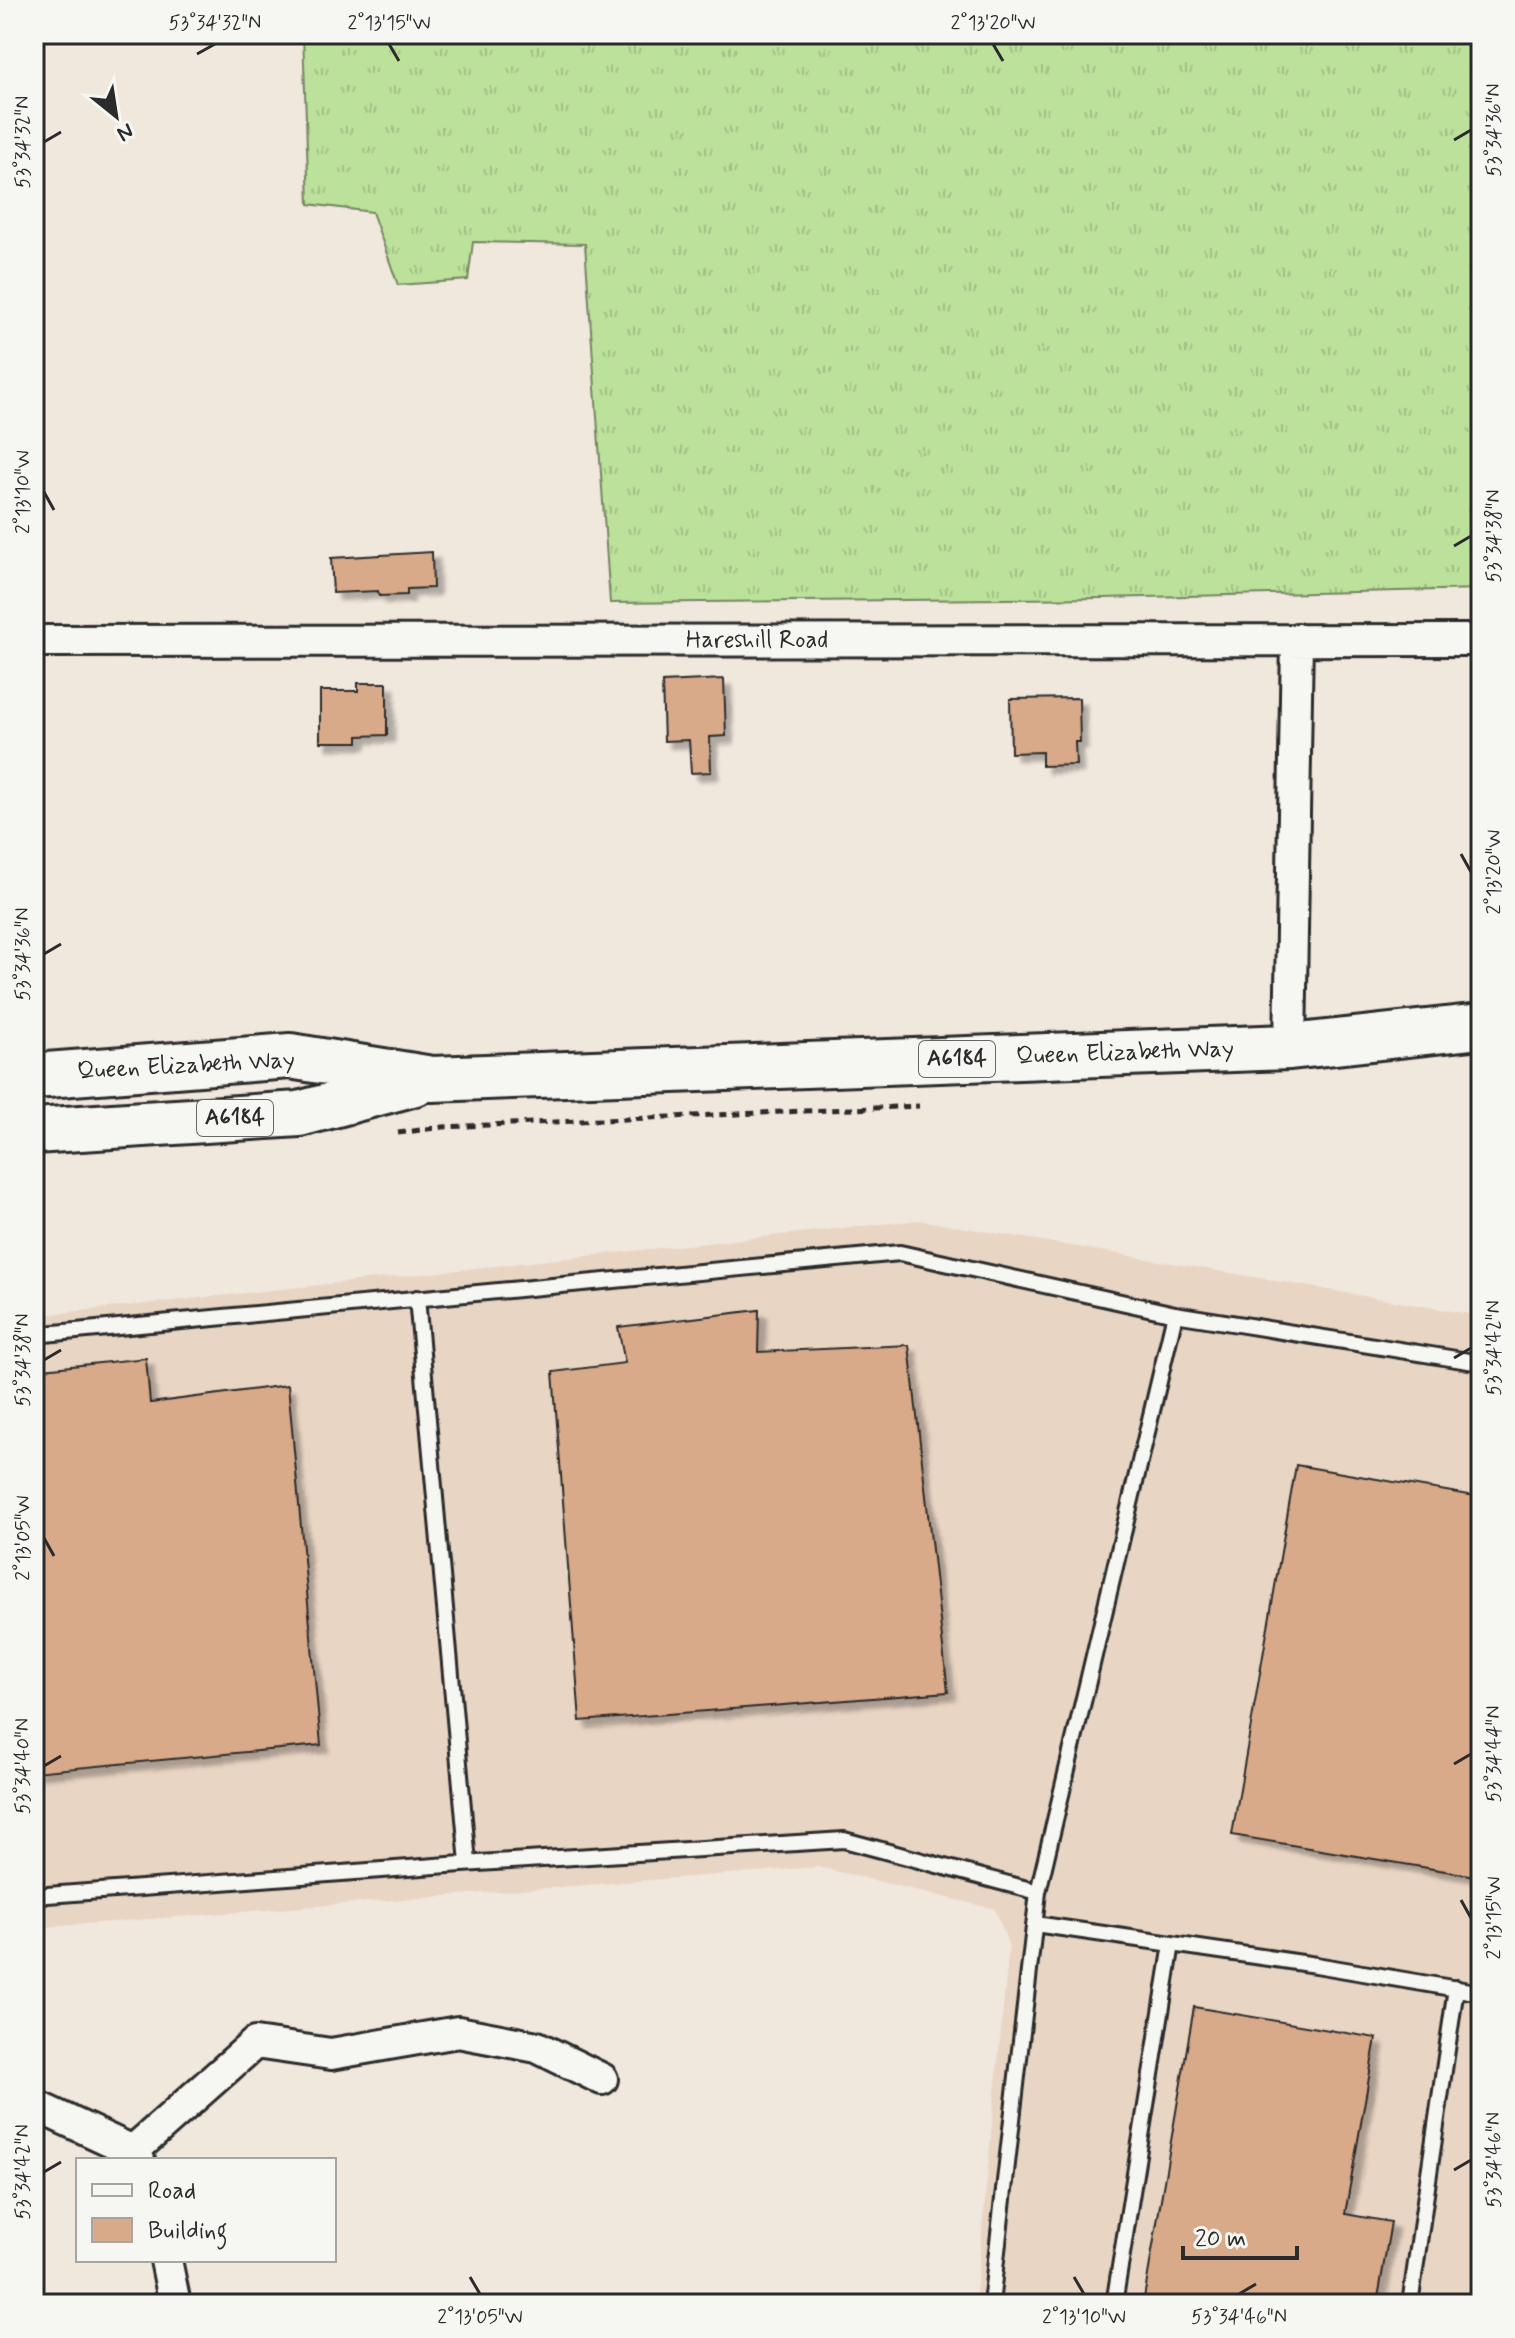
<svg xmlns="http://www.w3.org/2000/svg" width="1515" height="2338" font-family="Mynerve,sans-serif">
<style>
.built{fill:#e9d5c4}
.grass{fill:url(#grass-tufts);stroke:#748663;stroke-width:2}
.building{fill:#d9aa8a;stroke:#2b2b2b;stroke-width:2;filter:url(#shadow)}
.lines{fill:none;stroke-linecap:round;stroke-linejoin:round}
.service-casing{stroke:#2b2b2b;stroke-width:20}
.minor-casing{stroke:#2b2b2b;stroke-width:36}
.primary-casing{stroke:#2b2b2b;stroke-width:50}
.path{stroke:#2b2b2b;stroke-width:5;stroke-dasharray:8 6;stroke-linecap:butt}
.service{stroke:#f6f6f2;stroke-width:14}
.minor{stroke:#f6f6f2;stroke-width:30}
.primary{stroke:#f6f6f2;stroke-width:44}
.ticks{fill:none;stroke:#2b2b2b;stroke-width:3}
.labels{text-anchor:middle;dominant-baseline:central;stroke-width:7;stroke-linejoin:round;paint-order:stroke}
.shield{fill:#f6f6f2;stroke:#686867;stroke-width:2}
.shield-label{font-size:22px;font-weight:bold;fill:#2b2b2b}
.street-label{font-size:24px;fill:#2b2b2b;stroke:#f6f6f2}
.neatline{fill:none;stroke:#2b2b2b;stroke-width:3}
.ticks-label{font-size:20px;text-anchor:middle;fill:#2b2b2b}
</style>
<defs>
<pattern id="grass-tufts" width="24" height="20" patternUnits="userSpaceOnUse" patternTransform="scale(2)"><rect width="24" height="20" fill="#bce19b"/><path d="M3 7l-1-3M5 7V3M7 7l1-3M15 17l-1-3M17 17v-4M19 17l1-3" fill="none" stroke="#a2c186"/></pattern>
<filter id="shadow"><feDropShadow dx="7" dy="7" stdDeviation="2" flood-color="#0004"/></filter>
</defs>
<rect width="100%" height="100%" fill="#f0e7dd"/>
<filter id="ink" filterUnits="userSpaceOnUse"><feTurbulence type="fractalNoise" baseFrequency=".0125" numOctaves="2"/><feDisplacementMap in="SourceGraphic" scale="16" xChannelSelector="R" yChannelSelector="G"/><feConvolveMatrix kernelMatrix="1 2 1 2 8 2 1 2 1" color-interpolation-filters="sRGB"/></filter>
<g filter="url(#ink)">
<path class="built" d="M 919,1220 L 1481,1316 L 1481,2304 L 975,2304 L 1009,1946 L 995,1909 L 818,1867 L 34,1928 L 34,1316 Z"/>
<path class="grass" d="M 303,34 L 1481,34 L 1481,589 L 1104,598 L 610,603 L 585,244 L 473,242 L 468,280 L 398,285 L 372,212 L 309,204 Z"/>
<path class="building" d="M 432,552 L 433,588 L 407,589 L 407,595 L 379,596 L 378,591 L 333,593 L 331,558 Z
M 724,679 L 726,736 L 710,737 L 711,772 L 691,773 L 689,740 L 664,741 L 662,682 Z
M 358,683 L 387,683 L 387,735 L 358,736 L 358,742 L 320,742 L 320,691 L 358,691 Z
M 1079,698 L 1080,742 L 1075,742 L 1076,765 L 1042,766 L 1042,752 L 1011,753 L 1010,699 Z
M 759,1310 L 758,1352 L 909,1345 L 948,1692 L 580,1721 L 553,1372 L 625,1363 L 618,1327 Z
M 146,1358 L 150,1403 L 288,1385 L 321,1745 L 34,1772 L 34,1370 Z
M 1296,1465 L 1481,1497 L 1481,1877 L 1232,1835 Z
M 1194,2007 L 1376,2038 L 1345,2214 L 1391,2222 L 1377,2304 L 1143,2304 Z"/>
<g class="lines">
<g class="service-casing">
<path id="service" d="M 417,1298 L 468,1863
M 34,1335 L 900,1253 L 1175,1314 L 1481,1363
M 34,1896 L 462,1864 L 844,1840 L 1038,1892
M 1035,1924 L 1316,1965 L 1481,1993
M 991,2304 L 1038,1892 L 1175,1314
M 1114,2304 L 1172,1944
M 1410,2304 L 1456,1988"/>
</g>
<g class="minor-casing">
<path id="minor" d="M 34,641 L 1481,640
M 1290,1047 L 1297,639
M 34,2105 L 133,2151 L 139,2160
M 133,2151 L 255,2043 L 331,2054 L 458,2032 L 537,2047 L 602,2079
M 166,2260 L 175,2304"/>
</g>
<g class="primary-casing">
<path id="primary" d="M 34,1076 L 290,1056 L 432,1079 L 1290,1047 L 1481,1026
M 34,1131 L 299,1114 L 415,1083"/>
</g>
<path class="path" d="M 398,1133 L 443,1127 L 919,1106"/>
<use href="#service" class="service"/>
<use href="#minor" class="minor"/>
<use href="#primary" class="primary"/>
</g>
</g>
<path class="ticks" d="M 389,44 L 399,61M 993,44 L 1003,61M 197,54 L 215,44M 1454,140 L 1471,130M 44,142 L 61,132M 44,492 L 54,510M 1454,546 L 1471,536M 1461,854 L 1471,872M 44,954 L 61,944M 1454,1358 L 1471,1348M 44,1360 L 61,1350M 44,1538 L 54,1556M 1454,1764 L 1471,1754M 44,1766 L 61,1756M 1461,1900 L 1471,1918M 1454,2170 L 1471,2160M 44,2172 L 61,2162M 470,2277 L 480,2294M 1074,2277 L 1084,2294M 1239,2294 L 1256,2284"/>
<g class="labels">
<g class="shield">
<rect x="919" y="1041" width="76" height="36" rx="6"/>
<rect x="197" y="1100" width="76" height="36" rx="6"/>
</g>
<g class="shield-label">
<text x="957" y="1059">A6184</text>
<text x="235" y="1118">A6184</text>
</g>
<g class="street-label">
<text x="757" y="640">Hareshill Road</text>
<text transform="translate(1125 1053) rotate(-2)">Queen Elizabeth Way</text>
<text transform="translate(186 1066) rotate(-3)">Queen Elizabeth Way</text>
</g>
</g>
<rect width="1515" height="2338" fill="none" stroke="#f6f6f2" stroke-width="88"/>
<rect x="76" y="2158" width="260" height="104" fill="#f6f6f2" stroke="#a5a5a2" stroke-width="2"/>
<rect x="92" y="2184" width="40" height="12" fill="#f6f6f2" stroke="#a5a5a2" stroke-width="2"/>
<text x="148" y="2198" font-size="24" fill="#2b2b2b">Road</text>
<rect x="92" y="2218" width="40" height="24" fill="#d9aa8a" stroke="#a5a5a2" stroke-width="2"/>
<text x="148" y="2238" font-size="24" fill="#2b2b2b">Building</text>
<g transform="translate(116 116) rotate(150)" stroke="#f6f6f2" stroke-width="6" paint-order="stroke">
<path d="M0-6L14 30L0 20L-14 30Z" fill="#2b2b2b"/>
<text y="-12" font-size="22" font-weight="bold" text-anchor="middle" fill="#2b2b2b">N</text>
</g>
<path d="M1183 2246v12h114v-12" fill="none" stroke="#2b2b2b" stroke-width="4"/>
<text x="1195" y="2246" font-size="24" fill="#2b2b2b" stroke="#f6f6f2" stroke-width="6" paint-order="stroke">20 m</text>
<rect x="44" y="44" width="1427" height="2250" class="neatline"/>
<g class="ticks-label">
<text x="215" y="29">53°34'32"N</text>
<text x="389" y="29">2°13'15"W</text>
<text x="993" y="29">2°13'20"W</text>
<text transform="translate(1493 130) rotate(-90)" y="7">53°34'36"N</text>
<text transform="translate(22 142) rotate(-90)" y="7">53°34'32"N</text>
<text transform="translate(22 492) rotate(-90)" y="7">2°13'10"W</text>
<text transform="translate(1493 536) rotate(-90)" y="7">53°34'38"N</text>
<text transform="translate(1493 872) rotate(-90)" y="7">2°13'20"W</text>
<text transform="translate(22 954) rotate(-90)" y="7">53°34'36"N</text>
<text transform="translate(1493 1348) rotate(-90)" y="7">53°34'42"N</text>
<text transform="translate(22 1360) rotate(-90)" y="7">53°34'38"N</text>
<text transform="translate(22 1538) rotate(-90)" y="7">2°13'05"W</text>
<text transform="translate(1493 1754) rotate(-90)" y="7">53°34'44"N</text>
<text transform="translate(22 1766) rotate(-90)" y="7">53°34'40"N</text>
<text transform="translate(1493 1918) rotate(-90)" y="7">2°13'15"W</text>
<text transform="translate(1493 2160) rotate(-90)" y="7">53°34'46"N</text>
<text transform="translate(22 2172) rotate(-90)" y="7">53°34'42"N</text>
<text x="480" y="2323">2°13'05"W</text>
<text x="1084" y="2323">2°13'10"W</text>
<text x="1239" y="2323">53°34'46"N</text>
</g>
</svg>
